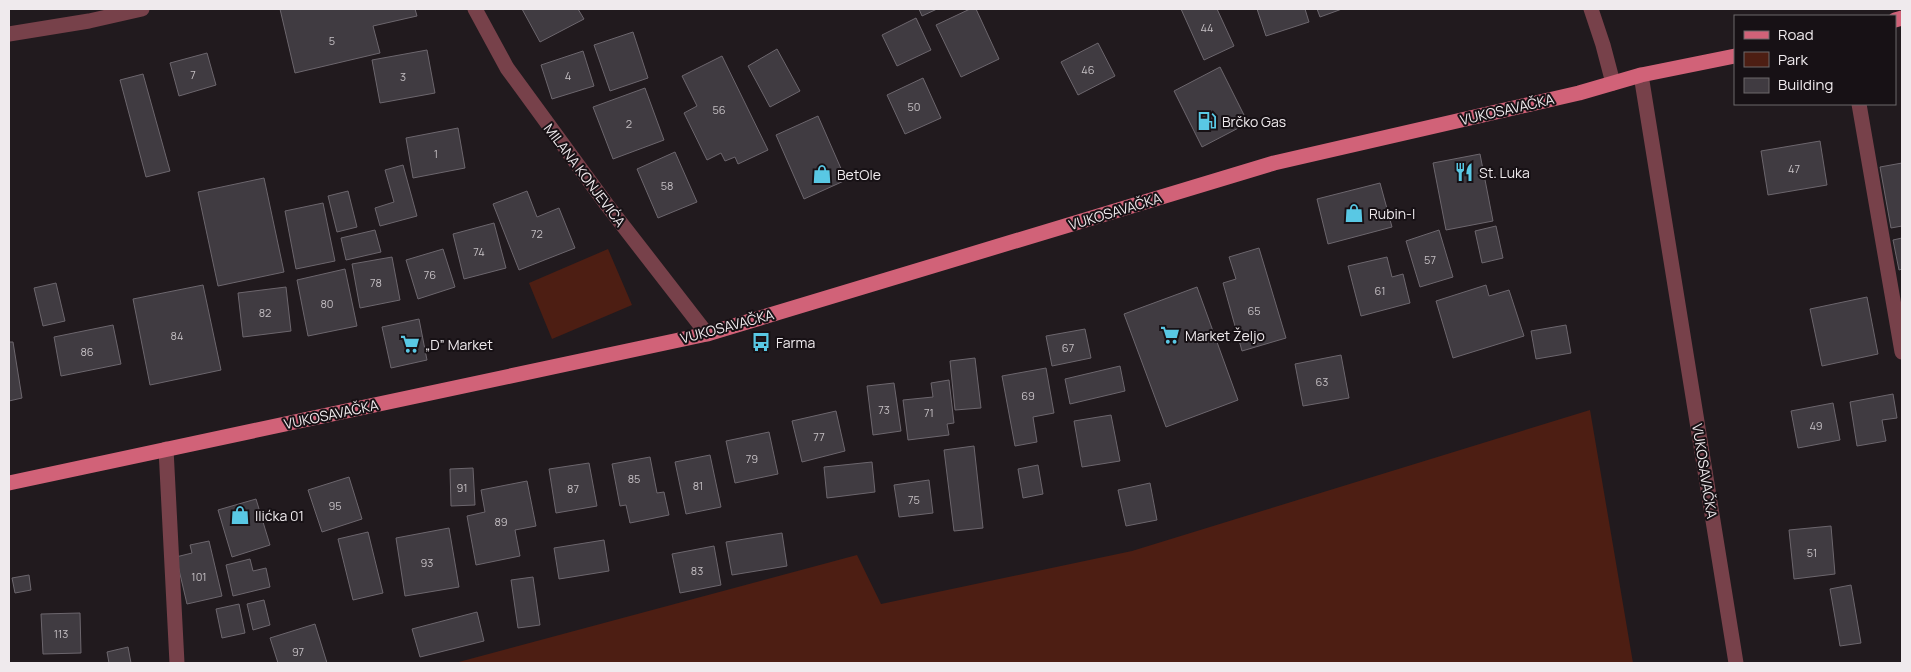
<svg xmlns="http://www.w3.org/2000/svg" width="1911" height="672" font-family="Manrope,sans-serif">
<style>
.green{fill:#4d1e13}
.building{fill:#403b41;stroke:#6c666d}
.lines{fill:none;stroke-linecap:round;stroke-linejoin:round}
.minor{stroke:#77414a;stroke-width:15}
.major{stroke:#d16278;stroke-width:15}
.labels{text-anchor:middle;dominant-baseline:central;stroke-width:4;stroke-linejoin:round;paint-order:stroke}
.number-label{font-size:11px;fill:#c3bec2}
.street-label{font-size:14px;fill:#efeaed;stroke:#171115}
.poi-label{font-size:14px;fill:#efeaed;stroke:#171115;text-anchor:start}
</style>
<rect width="100%" height="100%" fill="#211a1e"/>
<path class="green" d="M 608,249 L 632,305 L 552,339 L 529,283 Z
M 1590,410 L 1633,663 L 455,663 L 857,555 L 881,604 L 1132,551 Z"/>
<path class="building" d="M 280,9 L 415,9 L 417,16 L 373,26 L 380,53 L 295,73 Z
M 522,9 L 578,9 L 584,19 L 540,42 Z
M 919,9 L 937,9 L 922,16 Z
M 970,9 L 976,9 L 999,59 L 961,77 L 936,25 Z
M 1181,9 L 1217,9 L 1234,46 L 1204,60 Z
M 1257,9 L 1305,9 L 1309,22 L 1266,36 Z
M 1317,9 L 1342,9 L 1320,17 Z
M 916,18 L 931,50 L 897,66 L 882,35 Z
M 633,32 L 648,78 L 610,91 L 594,45 Z
M 1098,43 L 1115,76 L 1078,95 L 1061,62 Z
M 777,49 L 800,91 L 770,107 L 748,66 Z
M 427,50 L 435,93 L 380,103 L 372,60 Z
M 583,51 L 594,86 L 552,99 L 541,65 Z
M 207,53 L 216,85 L 179,96 L 170,63 Z
M 722,56 L 768,150 L 738,164 L 735,157 L 725,161 L 721,153 L 707,160 L 684,113 L 697,106 L 682,76 Z
M 1220,67 L 1248,123 L 1202,147 L 1174,91 Z
M 143,74 L 170,171 L 146,177 L 120,80 Z
M 923,78 L 941,118 L 905,134 L 887,95 Z
M 645,88 L 664,140 L 613,159 L 593,107 Z
M 818,116 L 846,180 L 804,199 L 776,135 Z
M 458,128 L 465,168 L 413,178 L 406,138 Z
M 1820,141 L 1827,185 L 1768,195 L 1761,151 Z
M 675,152 L 697,202 L 658,218 L 637,169 Z
M 1480,154 L 1493,221 L 1446,230 L 1433,163 Z
M 1902,163 L 1902,226 L 1891,228 L 1880,167 Z
M 403,165 L 417,216 L 380,226 L 375,208 L 394,202 L 385,170 Z
M 264,178 L 284,272 L 218,286 L 198,192 Z
M 1380,183 L 1392,227 L 1328,244 L 1317,199 Z
M 348,191 L 357,227 L 337,232 L 328,196 Z
M 527,191 L 537,217 L 559,208 L 575,248 L 519,270 L 493,204 Z
M 323,203 L 335,261 L 296,269 L 285,211 Z
M 494,223 L 506,268 L 464,279 L 453,234 Z
M 1496,226 L 1503,258 L 1482,263 L 1475,231 Z
M 375,230 L 381,252 L 346,260 L 341,238 Z
M 1439,230 L 1453,277 L 1420,287 L 1406,241 Z
M 1902,238 L 1902,269 L 1899,270 L 1893,240 Z
M 1259,248 L 1286,338 L 1242,351 L 1223,283 L 1236,279 L 1229,257 Z
M 443,249 L 455,287 L 418,299 L 406,260 Z
M 392,257 L 400,300 L 360,308 L 352,264 Z
M 1387,257 L 1392,277 L 1403,274 L 1410,303 L 1361,316 L 1348,266 Z
M 345,269 L 357,326 L 308,336 L 297,280 Z
M 56,283 L 65,321 L 43,326 L 34,288 Z
M 203,285 L 221,370 L 150,385 L 133,299 Z
M 1486,285 L 1489,296 L 1509,290 L 1524,336 L 1453,358 L 1436,301 Z
M 286,287 L 291,331 L 243,337 L 238,293 Z
M 1197,287 L 1238,400 L 1166,427 L 1124,314 Z
M 1867,297 L 1878,354 L 1822,366 L 1810,309 Z
M 419,319 L 427,360 L 391,368 L 382,327 Z
M 113,325 L 121,364 L 61,376 L 54,337 Z
M 1566,325 L 1571,353 L 1536,359 L 1531,331 Z
M 1085,329 L 1091,358 L 1052,366 L 1046,336 Z
M 9,342 L 13,342 L 22,398 L 9,401 Z
M 1341,355 L 1349,398 L 1303,406 L 1295,364 Z
M 975,358 L 981,408 L 955,410 L 950,361 Z
M 1120,366 L 1125,391 L 1070,404 L 1065,379 Z
M 1046,368 L 1054,413 L 1033,417 L 1037,442 L 1015,446 L 1002,376 Z
M 949,380 L 954,423 L 947,424 L 949,435 L 908,440 L 903,400 L 933,397 L 931,383 Z
M 894,383 L 901,431 L 873,435 L 867,386 Z
M 1893,394 L 1897,418 L 1882,420 L 1886,441 L 1857,446 L 1850,402 Z
M 1833,403 L 1840,440 L 1798,448 L 1791,411 Z
M 836,411 L 845,451 L 802,462 L 792,421 Z
M 1111,415 L 1120,461 L 1082,467 L 1074,421 Z
M 769,432 L 778,474 L 735,483 L 726,441 Z
M 974,446 L 983,528 L 954,531 L 944,450 Z
M 710,455 L 721,507 L 686,514 L 675,462 Z
M 650,457 L 657,493 L 664,492 L 669,515 L 630,523 L 626,505 L 620,506 L 612,464 Z
M 872,462 L 875,492 L 827,498 L 824,467 Z
M 589,463 L 597,506 L 556,513 L 549,469 Z
M 1038,465 L 1043,494 L 1023,498 L 1018,469 Z
M 473,468 L 475,505 L 451,506 L 450,469 Z
M 349,477 L 362,519 L 322,532 L 308,490 Z
M 929,480 L 933,513 L 899,517 L 894,485 Z
M 527,481 L 536,526 L 515,530 L 520,556 L 476,565 L 467,516 L 485,512 L 481,490 Z
M 1150,483 L 1157,520 L 1126,526 L 1118,490 Z
M 256,499 L 270,545 L 232,557 L 218,510 Z
M 1831,526 L 1835,574 L 1794,579 L 1789,530 Z
M 449,528 L 459,587 L 405,596 L 396,538 Z
M 368,532 L 383,593 L 353,600 L 338,539 Z
M 782,533 L 787,566 L 732,575 L 726,542 Z
M 604,540 L 609,571 L 559,579 L 554,548 Z
M 209,541 L 222,596 L 187,604 L 176,557 L 192,553 L 190,545 Z
M 714,546 L 721,585 L 680,593 L 672,554 Z
M 250,559 L 253,571 L 266,568 L 270,587 L 233,596 L 226,565 Z
M 29,575 L 31,590 L 15,593 L 12,578 Z
M 533,577 L 540,625 L 518,628 L 511,580 Z
M 1851,585 L 1861,643 L 1840,646 L 1830,589 Z
M 264,600 L 270,625 L 253,630 L 247,604 Z
M 239,604 L 245,633 L 222,638 L 216,609 Z
M 477,612 L 484,641 L 420,657 L 412,629 Z
M 80,613 L 81,653 L 43,654 L 41,614 Z
M 315,624 L 327,663 L 278,663 L 270,638 Z
M 128,647 L 131,663 L 109,663 L 107,652 Z"/>
<g class="lines">
<path class="minor" d="M 475,9 L 507,68 L 607,205 L 707,334
M 1591,9 L 1603,45 L 1613,83
M 9,34 L 89,21 L 142,9
M 1641,75 L 1736,663
M 1859,104 L 1902,352
M 166,449 L 177,663"/>
<path class="major" d="M 1895,20 L 1902,18
M 9,483 L 707,334 L 1274,163 L 1579,93 L 1641,75 L 1735,56"/>
</g>
<defs>
<g id="fuel-bare" transform="scale(1.5)"><path d="M-5.5-6h7V0h2V4h1.3V-2.5L3-4.5l.8-.8L6-3V5H2.5V1h-1V6h-7ZM-4.2-4.7v3.2H.2V-4.7Z" fill="#59c8e4" stroke="#171115" stroke-width="2.5" paint-order="stroke"/></g>
<g id="restaurant-bare" transform="scale(1.5)"><path d="M-5-6h1v4h1v-4h1v4h1v-4h1v5L-1.5 .5V6h-2V.5L-5-1ZM5-6V6H3V1.5H1.5Q1.5-4 5-6Z" fill="#59c8e4" stroke="#171115" stroke-width="2.5" paint-order="stroke"/></g>
<g id="shop-bare" transform="scale(1.5)"><path d="M-5-2.5h2.3a2.7 3.5 0 0 1 5.4 0H5L5.5 6h-11ZM-1.5-2.5h3a1.5 2.3 0 0 0-3 0Z" fill="#59c8e4" stroke="#171115" stroke-width="2.5" paint-order="stroke"/></g>
<g id="supermarket-bare" transform="scale(1.5)"><path d="M-6-5.5h2.5l.6 2H6L4.5 2H-2.5L-4.4-4H-6ZM-1.5 3.2a1.3 1.3 0 1 0 .1 0ZM3 3.2a1.3 1.3 0 1 0 .1 0Z" fill="#59c8e4" stroke="#171115" stroke-width="2.5" paint-order="stroke"/></g>
<g id="bus-bare" transform="scale(1.5)"><path d="M-5-6H5V4H4V6H2V4H-2V6H-4V4H-5ZM-3.5-4V0h7V-4ZM-3.5 1.2v1.5H-2V1.2ZM2 1.2v1.5H3.5V1.2Z" fill="#59c8e4" stroke="#171115" stroke-width="2.5" paint-order="stroke"/></g>
</defs>
<g fill-rule="evenodd">
<use href="#fuel-bare" x="1207" y="121"/>
<use href="#restaurant-bare" x="1464" y="172"/>
<use href="#shop-bare" x="822" y="174"/>
<use href="#shop-bare" x="1354" y="213"/>
<use href="#supermarket-bare" x="1170" y="335"/>
<use href="#bus-bare" x="761" y="342"/>
<use href="#supermarket-bare" x="410" y="344"/>
<use href="#shop-bare" x="240" y="515"/>
</g>
<g class="labels">
<g class="number-label">
<text x="1207" y="27">44</text>
<text x="332" y="40">5</text>
<text x="1088" y="69">46</text>
<text x="193" y="74">7</text>
<text x="568" y="75">4</text>
<text x="403" y="76">3</text>
<text x="914" y="106">50</text>
<text x="719" y="109">56</text>
<text x="629" y="123">2</text>
<text x="436" y="153">1</text>
<text x="1794" y="168">47</text>
<text x="667" y="185">58</text>
<text x="537" y="233">72</text>
<text x="479" y="251">74</text>
<text x="1430" y="259">57</text>
<text x="430" y="274">76</text>
<text x="376" y="282">78</text>
<text x="1380" y="290">61</text>
<text x="327" y="303">80</text>
<text x="1254" y="310">65</text>
<text x="265" y="312">82</text>
<text x="177" y="335">84</text>
<text x="1068" y="347">67</text>
<text x="87" y="351">86</text>
<text x="1322" y="381">63</text>
<text x="1028" y="395">69</text>
<text x="884" y="409">73</text>
<text x="929" y="412">71</text>
<text x="1816" y="425">49</text>
<text x="819" y="436">77</text>
<text x="752" y="458">79</text>
<text x="634" y="478">85</text>
<text x="698" y="485">81</text>
<text x="462" y="487">91</text>
<text x="573" y="488">87</text>
<text x="914" y="499">75</text>
<text x="335" y="505">95</text>
<text x="501" y="521">89</text>
<text x="1812" y="552">51</text>
<text x="427" y="562">93</text>
<text x="697" y="570">83</text>
<text x="199" y="576">101</text>
<text x="61" y="633">113</text>
<text x="298" y="651">97</text>
</g>
<g class="street-label">
<text transform="translate(1507 109) rotate(-13)">VUKOSAVAČKA</text>
<text transform="translate(585 175) rotate(53)">MILANA KONJEVIĆA</text>
<text transform="translate(1115 211) rotate(-17)">VUKOSAVAČKA</text>
<text transform="translate(727 326) rotate(-15)">VUKOSAVAČKA</text>
<text transform="translate(331 414) rotate(-12)">VUKOSAVAČKA</text>
<text transform="translate(1705 471) rotate(81)">VUKOSAVAČKA</text>
</g>
<g class="poi-label">
<text x="1222" y="121">Brčko Gas</text>
<text x="1479" y="172">St. Luka</text>
<text x="837" y="174">BetOle</text>
<text x="1369" y="213">Rubin-I</text>
<text x="1185" y="335">Market Željo</text>
<text x="776" y="342">Farma</text>
<text x="425" y="344">„D” Market</text>
<text x="255" y="515">Ilićka 01</text>
</g>
</g>
<rect width="1911" height="672" fill="none" stroke="#efeaed" stroke-width="20"/>
<rect x="1734" y="15" width="162" height="90" fill="#171115" stroke="#6d686b"/>
<rect x="1744" y="31" width="25" height="8" fill="#d16278" stroke="#6d686b"/>
<text x="1778" y="40" font-size="15" fill="#efeaed">Road</text>
<rect x="1744" y="52" width="25" height="15" fill="#4d1e13" stroke="#6d686b"/>
<text x="1778" y="65" font-size="15" fill="#efeaed">Park</text>
<rect x="1744" y="78" width="25" height="15" fill="#403b41" stroke="#6d686b"/>
<text x="1778" y="90" font-size="15" fill="#efeaed">Building</text>
</svg>
